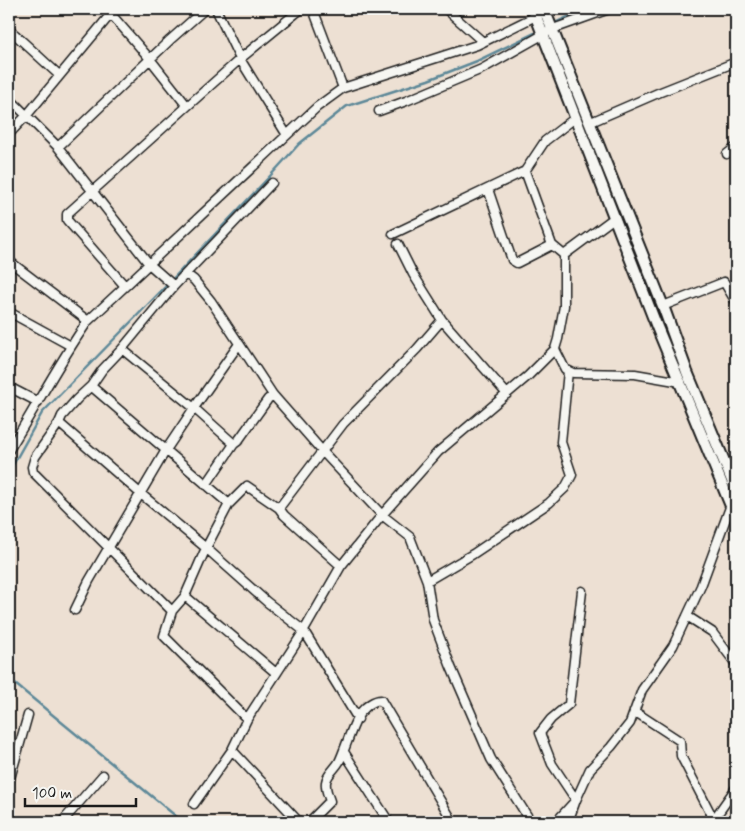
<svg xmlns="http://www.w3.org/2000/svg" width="745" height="831" font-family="Mynerve,sans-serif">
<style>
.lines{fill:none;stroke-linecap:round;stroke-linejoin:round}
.stream{stroke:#5d8898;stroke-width:2.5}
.street-casing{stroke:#1c1c1c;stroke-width:11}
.secondary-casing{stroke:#1c1c1c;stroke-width:14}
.street{stroke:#f6f6f2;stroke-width:8}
.secondary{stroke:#f6f6f2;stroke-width:10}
</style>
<rect width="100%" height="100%" fill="#ede0d3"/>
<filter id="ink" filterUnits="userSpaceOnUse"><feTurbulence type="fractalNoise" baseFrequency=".02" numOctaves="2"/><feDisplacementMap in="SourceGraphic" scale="10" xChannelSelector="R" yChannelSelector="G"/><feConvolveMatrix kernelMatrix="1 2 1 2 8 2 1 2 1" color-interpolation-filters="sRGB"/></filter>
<g filter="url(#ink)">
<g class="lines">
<path class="stream" d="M 553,24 L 585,9
M 9,472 L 42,413 L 166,286 L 270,176 L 299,144 L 347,106 L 428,80 L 477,61 L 539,31
M 9,679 L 183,822"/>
<g class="street-casing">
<path id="street" d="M 216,9 L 240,59 L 287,135
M 313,9 L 343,88
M 446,9 L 483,42
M 111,14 L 150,59 L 187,106
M 9,29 L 59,75
M 9,98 L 58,147 L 149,264 L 174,286
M 379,111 L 406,101 L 482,69 L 553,29 L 609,9
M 591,122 L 658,93 L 736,62
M 9,134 L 27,115 L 115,9
M 58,147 L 170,40 L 205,9
M 727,154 L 736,147
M 488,189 L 512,260 L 517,263 L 552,245
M 393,234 L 525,171 L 545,141 L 575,118
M 398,244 L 413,274 L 442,320 L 507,394
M 564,255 L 614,218
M 9,261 L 88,321
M 186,274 L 194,280 L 211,301 L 273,395 L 323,452 L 382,515 L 410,537 L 427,581 L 433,620 L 451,667 L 491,759 L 531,822
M 125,286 L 67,220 L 67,214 L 240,59 L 301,9
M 663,306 L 724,282 L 736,302
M 9,312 L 71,346
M 122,349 L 194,408 L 234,444
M 555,349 L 565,369 L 573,373 L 635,374 L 681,382
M 91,386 L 229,504
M 9,387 L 38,402
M 59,423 L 141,494 L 206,548 L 267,602 L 304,631 L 358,719
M 9,450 C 36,407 59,362 88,321 L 317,107 L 343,88 L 477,45 L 550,9
M 206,485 L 234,444 L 238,441 L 268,399 L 273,395
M 279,508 L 343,424 L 417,349 L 442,320
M 427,581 L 473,554 L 549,503 L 565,488 L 572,475 L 561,442 L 568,371
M 185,596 L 276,673
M 75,610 L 89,581 L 166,450 L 194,408 L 239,344
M 172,611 L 33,472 L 32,467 L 35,457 L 59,423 L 62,416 L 77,399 L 91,386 L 102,370 L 122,349 L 174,286 L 272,183
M 687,616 L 712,632 L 736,664
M 634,711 L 680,741 L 681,756 L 715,822
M 247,719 L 164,636 L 172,611 L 185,596 L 206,548 L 229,504 L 247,486 L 279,508 L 284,515 L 341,566
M 232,750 L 299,822
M 344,752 L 389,822
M 9,782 L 28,715
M 194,804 L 232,750 L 247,719 L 302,634 L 341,566 L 382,515 L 438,452 L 528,376 L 555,349 L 558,339 L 564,306 L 564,255 L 552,245 L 525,171
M 714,819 L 736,788
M 62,822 L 103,775
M 309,822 L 330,801 C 328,795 325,789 326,782 C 327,774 335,769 339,762 C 345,750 354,719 361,712 C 366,706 374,700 381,700 L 453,822
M 556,822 L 576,800 L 552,764 L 540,733 L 551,719 L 569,704 L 582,591
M 568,822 L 576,800 L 590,769 L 611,747 L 630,723 L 642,690 L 673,646 L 701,586 L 736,491"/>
</g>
<g class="secondary-casing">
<path id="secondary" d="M 533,9 L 657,327 L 736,518
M 544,9 L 663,306 L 687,372 L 736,490"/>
</g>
<use href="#street" class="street"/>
<use href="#secondary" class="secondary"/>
</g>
</g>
<rect width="745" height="831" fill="none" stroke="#f6f6f2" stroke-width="30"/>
<rect x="15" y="15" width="715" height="801" fill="none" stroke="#1c1c1c" stroke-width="2" filter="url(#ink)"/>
<path d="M25 798v8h111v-8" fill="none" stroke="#1c1c1c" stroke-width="2.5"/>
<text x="32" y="798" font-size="15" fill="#1c1c1c" stroke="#f6f6f2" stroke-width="4" paint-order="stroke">100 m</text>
</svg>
